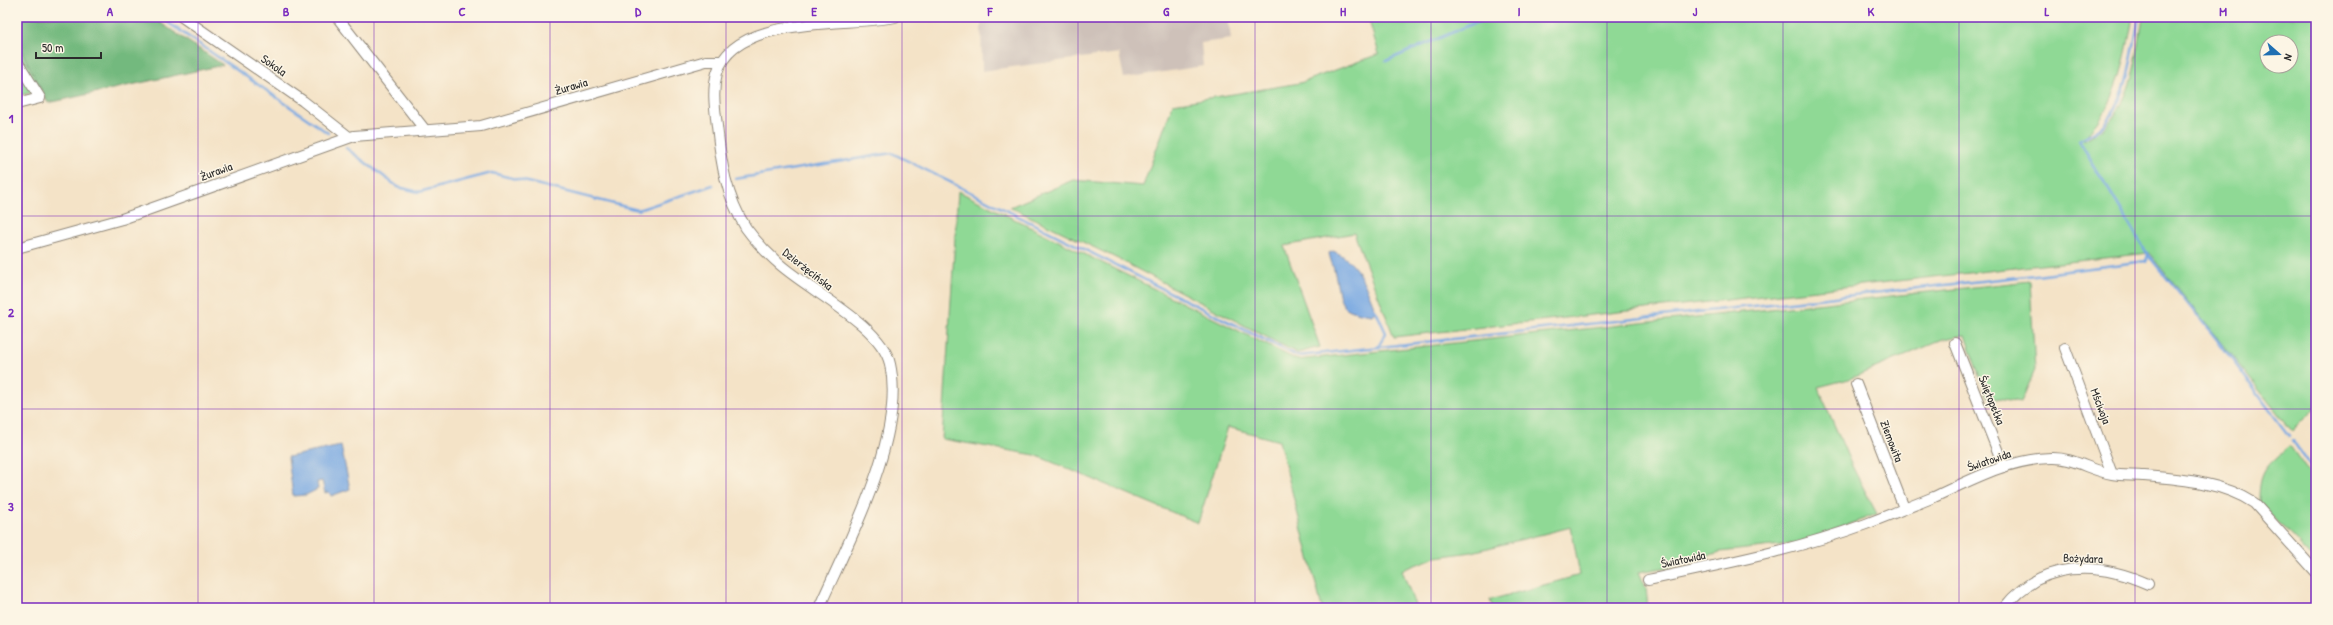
<svg xmlns="http://www.w3.org/2000/svg" width="2333" height="625" font-family="'Patrick Hand',sans-serif">
<style>
.industrial{fill:#cec1b9}
.green{fill:#8fd995;stroke:#5d8260;fill-rule:evenodd}
.forest{fill:#73b97e;stroke:#4f7254}
.water{fill:#78a8e2;stroke:#526a86}
.lines{fill:none;stroke-linecap:round;stroke-linejoin:round}
.stream{stroke:#78a8e2;stroke-width:2.5}
.minor-casing{stroke:#908779;stroke-width:12}
.minor{stroke:#fff;stroke-width:10}
.grid{fill:none;stroke:#7b2cbf;stroke-width:1;stroke-opacity:0.55}
.labels{text-anchor:middle;dominant-baseline:central;stroke-width:3;stroke-linejoin:round;paint-order:stroke}
.street-label{font-size:12px;fill:#2b2b2b;stroke:#fcf5e5}
.neatline{fill:none;stroke:#7b2cbf;stroke-width:1.5}
.grid-label{font-size:13px;text-anchor:middle;font-weight:bold;fill:#7b2cbf}
</style>
<rect width="100%" height="100%" fill="#fcf5e5"/>
<filter id="ink" filterUnits="userSpaceOnUse"><feTurbulence type="fractalNoise" baseFrequency=".025" numOctaves="2"/><feDisplacementMap in="SourceGraphic" scale="8" xChannelSelector="R" yChannelSelector="G"/><feConvolveMatrix kernelMatrix="1 2 1 2 8 2 1 2 1" color-interpolation-filters="sRGB"/></filter>
<filter id="wash" filterUnits="userSpaceOnUse"><feTurbulence type="fractalNoise" baseFrequency=".012" numOctaves="4" result="noise"/><feDisplacementMap in="SourceGraphic" scale="16" xChannelSelector="R" yChannelSelector="G"/><feGaussianBlur stdDeviation="0.9" result="paint"/><feColorMatrix in="noise" values="0 0 0 0 0 0 0 0 0 0 0 0 0 0 0 0 0 1.4 0 .05"/><feComposite in="paint" operator="in"/></filter>
<g filter="url(#wash)">
<rect width="100%" height="100%" fill="#f4e3c7"/>
<path class="industrial" d="M 981,17 L 1228,17 L 1231,39 L 1201,43 L 1203,66 L 1124,78 L 1119,53 L 982,71 Z"/>
<path class="green" d="M 1368,17 L 2133,17 C 2127,49 2122,79 2107,108 C 2101,120 2089,129 2084,140 C 2090,136 2099,132 2105,127 C 2133,99 2137,54 2143,17 L 2316,17 L 2316,407 L 2292,431 L 2149,253 L 1394,337 L 1354,233 L 1284,246 L 1320,347 L 1297,353 L 1118,259 L 1010,207 L 1073,180 L 1143,186 L 1173,104 L 1300,83 L 1379,54 ZM 2267,42 L 2291,42 L 2291,66 L 2267,66 Z
M 17,42 L 42,90 L 17,96 Z
M 958,191 L 1297,360 L 2030,281 L 2035,370 L 2021,402 L 1986,396 L 1965,335 L 1944,339 L 1849,379 L 1818,387 L 1851,464 L 1877,514 L 1799,543 L 1720,552 L 1675,566 L 1639,572 L 1646,588 L 1648,608 L 1569,608 L 1557,606 L 1493,608 L 1490,600 L 1580,575 L 1571,527 L 1472,552 L 1436,557 L 1402,570 L 1416,608 L 1322,608 L 1279,441 L 1228,427 L 1198,523 L 1035,455 L 942,439 Z
M 2290,446 L 2316,483 L 2316,562 L 2259,502 C 2259,469 2267,466 2290,446 Z"/>
<path class="forest" d="M 17,17 L 152,17 L 223,65 L 48,103 L 17,42 Z"/>
<path class="water" d="M 1333,251 C 1359,261 1366,288 1376,311 L 1372,315 C 1336,310 1342,304 1335,274 C 1334,267 1330,260 1329,253 Z
M 341,446 L 350,489 L 331,496 L 329,492 L 325,493 L 322,481 L 317,482 L 318,489 L 306,495 L 293,496 L 288,457 Z"/>
<g class="lines">
<path class="stream" d="M 160,17 L 328,133
M 2139,17 C 2133,48 2127,106 2101,127 C 2094,132 2086,136 2079,140 L 2148,255 L 2222,346 L 2289,436
M 1386,61 L 1472,24 L 1494,17
M 346,148 L 398,187 L 419,192 L 492,173 L 638,210 L 713,185
M 735,179 L 892,153 L 1297,356 L 2027,276 L 2146,261 L 2148,255
M 1376,311 L 1386,333 L 1378,347
M 2293,441 L 2316,475"/>
</g>
</g>
<g filter="url(#ink)">
<g class="lines">
<g class="minor-casing">
<path id="minor" d="M 182,17 L 303,101 L 349,137
M 337,17 L 425,130
M 17,61 L 40,98 L 17,104
M 17,248 L 122,219 L 354,136 L 481,126 L 706,61 L 722,61
M 1955,343 L 2004,467
M 2065,348 L 2112,474
M 1856,384 L 1904,508
M 1648,580 C 1722,564 1796,550 1866,524 C 1889,515 1912,506 1934,497 C 1971,480 2009,459 2051,458 C 2073,457 2091,471 2112,474 C 2122,476 2133,475 2144,476 C 2180,479 2223,482 2254,503 L 2316,572
M 819,608 C 848,542 906,436 890,364 C 881,324 805,289 776,261 C 766,252 754,239 746,228 C 726,196 721,163 717,126 C 715,109 712,91 717,73 C 734,14 847,27 895,17
M 2004,608 C 2041,560 2097,561 2148,584"/>
</g>
<use href="#minor" class="minor"/>
</g>
</g>
<path class="grid" d="M 198,17 L 198,608M 374,17 L 374,608M 550,17 L 550,608M 726,17 L 726,608M 902,17 L 902,608M 1078,17 L 1078,608M 1255,17 L 1255,608M 1431,17 L 1431,608M 1607,17 L 1607,608M 1783,17 L 1783,608M 1959,17 L 1959,608M 2135,17 L 2135,608M 17,216 L 2316,216M 17,409 L 2316,409"/>
<g class="labels">
<g class="street-label">
<text transform="translate(274 65) rotate(35)">Sokola</text>
<text transform="translate(571 86) rotate(-16)">Żurawia</text>
<text transform="translate(216 171) rotate(-20)">Żurawia</text>
<text transform="translate(808 269) rotate(38)">Dzierżęcińska</text>
<text transform="translate(1992 400) rotate(68)">Świętopełka</text>
<text transform="translate(2101 406) rotate(69)">Mściwoja</text>
<text transform="translate(1892 441) rotate(69)">Ziemowita</text>
<text transform="translate(1989 460) rotate(-19)">Światowida</text>
<text transform="translate(2083 558) rotate(2)">Bożydara</text>
<text transform="translate(1683 559) rotate(-12)">Światowida</text>
</g>
</g>
<rect width="2333" height="625" fill="none" stroke="#fcf5e5" stroke-width="44"/>
<g transform="translate(2279 54) rotate(110)"><circle r="19" fill="#fcf5e5" stroke="#a8a49b"/>
<path d="M0-3L7 15L0 10L-7 15Z" fill="#1f6fb2"/>
<text y="-6" font-size="11" font-weight="bold" text-anchor="middle" fill="#2b2b2b">N</text>
</g>
<path d="M36 52v6h65v-6" fill="none" stroke="#2b2b2b" stroke-width="2"/>
<text x="42" y="52" font-size="12" fill="#2b2b2b" stroke="#fcf5e5" stroke-width="3" paint-order="stroke">50 m</text>
<rect x="22" y="22" width="2289" height="581" class="neatline"/>
<g class="grid-label">
<text x="110" y="16">A</text>
<text x="286" y="16">B</text>
<text x="462" y="16">C</text>
<text x="638" y="16">D</text>
<text x="814" y="16">E</text>
<text x="990" y="16">F</text>
<text x="1166" y="16">G</text>
<text x="1343" y="16">H</text>
<text x="1519" y="16">I</text>
<text x="1695" y="16">J</text>
<text x="1871" y="16">K</text>
<text x="2047" y="16">L</text>
<text x="2223" y="16">M</text>
<text x="11" y="123">1</text>
<text x="11" y="317">2</text>
<text x="11" y="511">3</text>
</g>
</svg>
